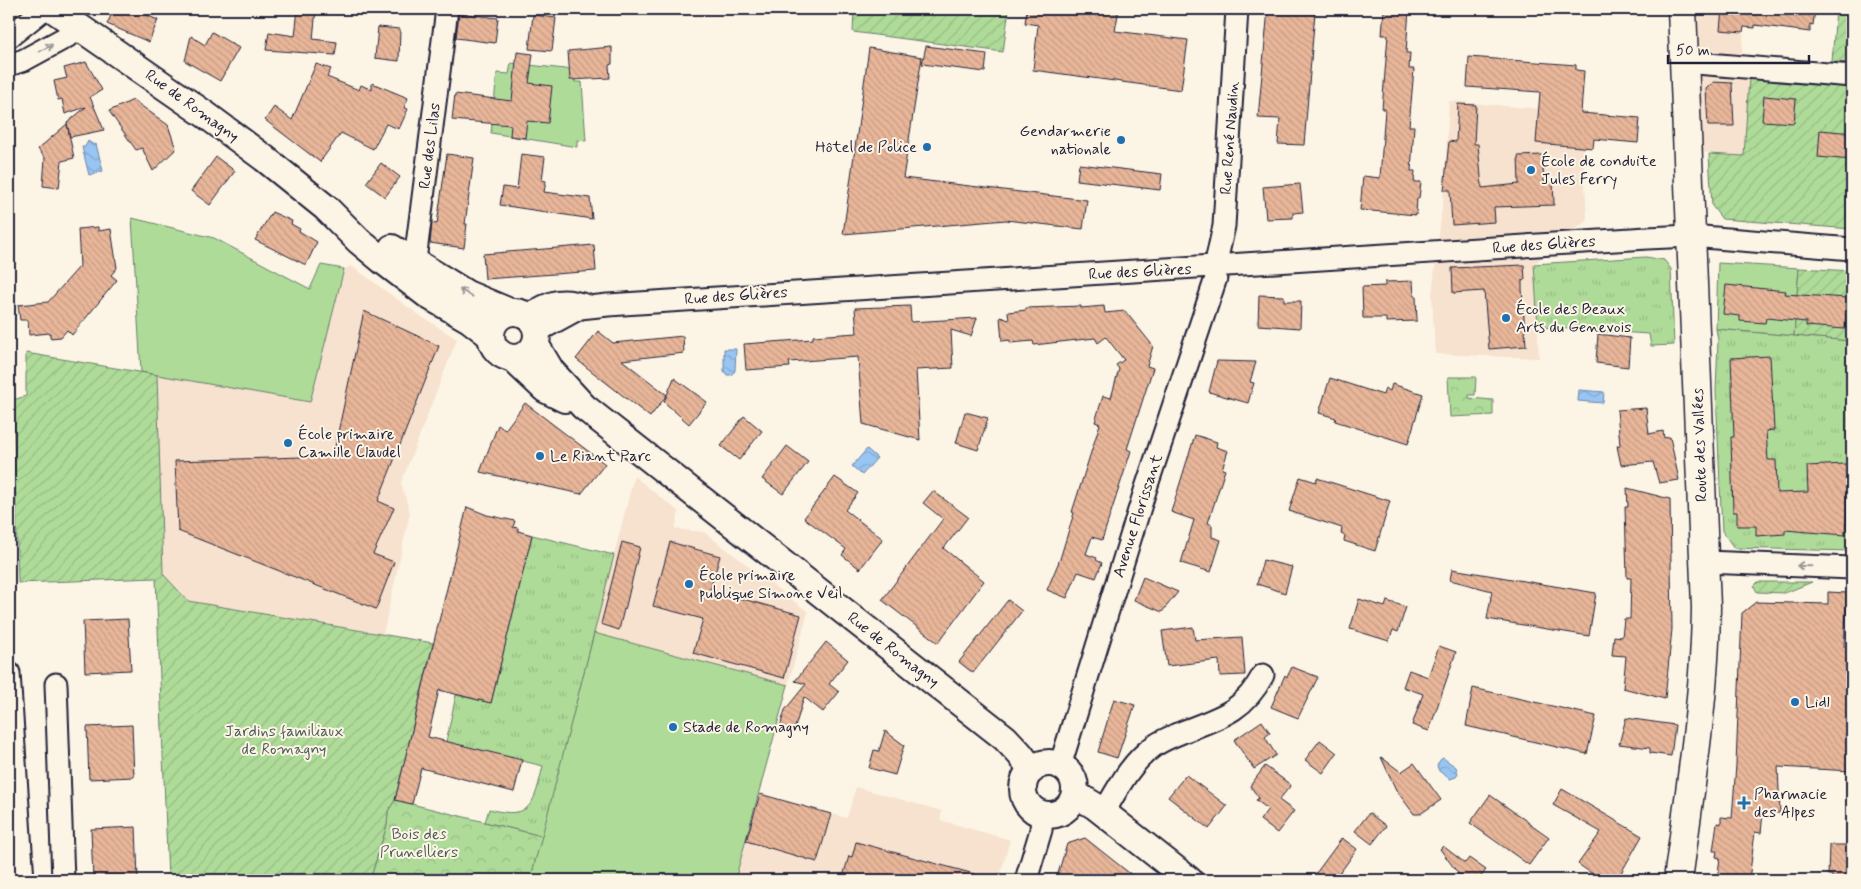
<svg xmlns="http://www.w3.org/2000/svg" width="1861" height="889" font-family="Mynerve,sans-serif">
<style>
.built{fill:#f6e2ce}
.grass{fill:#afdb99;stroke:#687e6a}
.forest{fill:url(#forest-crowns);stroke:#687e6a}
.park{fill:url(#park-tufts);stroke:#687e6a}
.garden{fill:url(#garden-furrows);stroke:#687e6a}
.water{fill:url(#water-waves);stroke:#6984a9}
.building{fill:url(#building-back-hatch);stroke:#22223b}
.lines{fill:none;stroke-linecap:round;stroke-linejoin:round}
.minor-casing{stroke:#22223b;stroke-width:25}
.tertiary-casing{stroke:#22223b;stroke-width:30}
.secondary-casing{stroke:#22223b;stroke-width:31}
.minor{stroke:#fcf5e5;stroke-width:21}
.tertiary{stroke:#fcf5e5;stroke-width:26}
.secondary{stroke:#fcf5e5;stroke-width:28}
.oneway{stroke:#9a9698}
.poi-dot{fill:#1f6fb2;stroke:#fcf5e5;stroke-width:2}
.labels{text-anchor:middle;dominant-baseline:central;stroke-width:4;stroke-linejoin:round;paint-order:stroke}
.street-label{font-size:16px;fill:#22223b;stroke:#fcf5e5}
.poi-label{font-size:16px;fill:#22223b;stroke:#fcf5e5;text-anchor:start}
.park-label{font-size:16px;fill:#4c5a57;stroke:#fcf5e5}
</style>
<defs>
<pattern id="forest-crowns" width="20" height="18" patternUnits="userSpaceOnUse" patternTransform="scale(1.25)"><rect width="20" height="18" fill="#afdb99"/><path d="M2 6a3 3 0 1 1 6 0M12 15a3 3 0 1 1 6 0" fill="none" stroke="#96bc85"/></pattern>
<pattern id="park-tufts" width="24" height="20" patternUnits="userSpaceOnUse" patternTransform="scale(1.25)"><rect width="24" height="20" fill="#afdb99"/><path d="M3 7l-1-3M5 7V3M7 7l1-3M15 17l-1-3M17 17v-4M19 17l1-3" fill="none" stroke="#96bc85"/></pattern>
<pattern id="garden-furrows" width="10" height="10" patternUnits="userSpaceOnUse" patternTransform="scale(1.25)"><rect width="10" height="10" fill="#afdb99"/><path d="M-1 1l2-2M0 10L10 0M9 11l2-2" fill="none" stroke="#96bc85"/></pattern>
<pattern id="water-waves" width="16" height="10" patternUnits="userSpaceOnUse" patternTransform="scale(1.25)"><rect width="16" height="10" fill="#98c5f2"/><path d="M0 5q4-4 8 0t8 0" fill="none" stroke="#83a9d0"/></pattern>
<pattern id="building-back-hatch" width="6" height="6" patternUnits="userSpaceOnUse" patternTransform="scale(1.25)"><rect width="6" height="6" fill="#e8b699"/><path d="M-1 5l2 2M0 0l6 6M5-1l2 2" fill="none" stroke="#c79c85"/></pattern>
</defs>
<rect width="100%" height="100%" fill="#fcf5e5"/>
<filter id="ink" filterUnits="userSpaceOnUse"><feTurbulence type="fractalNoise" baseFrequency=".02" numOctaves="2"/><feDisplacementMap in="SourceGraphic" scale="10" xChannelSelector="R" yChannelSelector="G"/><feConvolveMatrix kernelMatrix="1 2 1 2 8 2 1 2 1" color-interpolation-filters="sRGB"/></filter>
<g filter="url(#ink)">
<path class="built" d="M 1665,9 L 1745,9 L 1741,67 L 1750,68 L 1744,156 L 1688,151 L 1684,62 Z
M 1449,101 L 1596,114 L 1593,148 L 1583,147 L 1587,220 L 1534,264 L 1539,358 L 1435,354 L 1432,295 L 1444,190 Z
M 352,266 L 416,313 L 457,339 L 401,483 L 410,513 L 383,634 L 188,602 L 163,574 L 157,375 L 310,401 L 344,269 Z
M 634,476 L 679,512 L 675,529 L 704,532 L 808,612 L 788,685 L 594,633 Z
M 856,787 L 942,811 L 940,820 L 1010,840 L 999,880 L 735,880 L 759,794 L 847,818 Z"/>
<path class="grass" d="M 511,63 L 574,70 L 575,82 L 582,82 L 586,141 L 577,140 L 577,147 L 491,133 L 497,73 L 509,74 Z
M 132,218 L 214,238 L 310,289 L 321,265 L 344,269 L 310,402 L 141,372 Z
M 1718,263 L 1799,268 L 1794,336 L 1716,329 Z
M 594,633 L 788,685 L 735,880 L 530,880 Z"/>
<path class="forest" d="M 1448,377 L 1476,377 L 1475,395 L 1469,395 L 1469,398 L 1493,400 L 1493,415 L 1450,417 Z
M 395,800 L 542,836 L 530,880 L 370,880 L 387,825 L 388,811 Z"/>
<path class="park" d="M 1646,257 L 1664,260 L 1671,269 L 1674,345 L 1651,346 L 1649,334 L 1538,327 L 1534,264 Z
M 1716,329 L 1852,341 L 1852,551 L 1734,548 L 1722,531 L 1716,391 L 1718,340 Z
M 532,535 L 614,555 L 542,836 L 485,822 L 489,809 C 533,821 534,802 543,766 L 446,742 L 456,695 L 491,703 Z"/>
<path class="garden" d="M 854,9 L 1009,9 L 1003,52 L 853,32 Z
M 1836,9 L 1852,9 L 1852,63 L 1832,62 Z
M 1749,78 L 1852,88 L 1852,229 L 1722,219 L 1712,206 L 1709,154 L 1744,156 Z
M 1799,268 L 1852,271 L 1852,341 L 1794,336 Z
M 26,353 L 157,375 L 163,574 L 188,601 L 433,643 L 395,800 L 388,811 L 387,825 L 370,880 L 168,880 L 156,578 L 18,583 L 13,400 L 26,396 Z
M 1758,582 L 1812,582 L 1785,593 L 1757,592 L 1754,586 Z"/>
<path class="water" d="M 88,141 L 94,145 L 96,144 L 103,171 L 89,175 L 82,147 L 85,147 Z
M 724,349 L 736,349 L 735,371 L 731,375 L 727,375 L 724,371 Z
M 1579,390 L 1604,392 L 1603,403 L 1578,401 Z
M 867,449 L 877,458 L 862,475 L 852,466 Z
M 1443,758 L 1456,767 L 1458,774 L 1456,777 L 1450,779 L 1439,771 L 1437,766 L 1440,760 Z"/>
<path class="building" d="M 114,9 L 132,9 L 158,20 L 149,42 L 107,24 Z
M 298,9 L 316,9 L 313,39 L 337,42 L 335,55 L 266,50 L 269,32 L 295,36 Z
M 1027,9 L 1119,9 L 1115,31 L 1188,40 L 1181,90 L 1033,70 L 1038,25 L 1025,23 Z
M 1268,9 L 1315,12 L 1304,145 L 1278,144 L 1280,119 L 1258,118 Z
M 1384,9 L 1409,9 L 1406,53 L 1410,53 L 1409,69 L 1414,69 L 1409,126 L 1414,126 L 1411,171 L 1415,171 L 1414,182 L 1421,182 L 1419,198 L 1417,198 L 1416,215 L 1360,210 L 1363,176 L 1380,178 L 1385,109 L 1382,109 L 1388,35 L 1382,35 Z
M 1722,9 L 1815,9 L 1813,25 L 1810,24 L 1810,32 L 1755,25 L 1755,28 L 1744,27 L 1743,32 L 1720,30 Z
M 459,13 L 498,18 L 495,43 L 456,38 Z
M 533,15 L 556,18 L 552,51 L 529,49 Z
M 378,27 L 400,29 L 399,61 L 375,58 Z
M 212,32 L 239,48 L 220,81 L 185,61 L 191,36 L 205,45 Z
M 926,46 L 987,54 L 985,72 L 922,64 Z
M 612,47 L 612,64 L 609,65 L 610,78 L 570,80 L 568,51 Z
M 869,48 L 922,57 L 903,178 L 1087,200 L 1083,229 L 1006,220 L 843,234 Z
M 517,52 L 533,54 L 529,83 L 552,86 L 548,123 L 527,121 L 525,138 L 510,136 L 511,125 L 452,120 L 455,94 L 512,101 Z
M 1469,57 L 1576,65 L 1576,70 L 1584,71 L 1581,113 L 1640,118 L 1638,143 L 1594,139 L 1593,148 L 1536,143 L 1540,92 L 1467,87 Z
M 86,62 L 102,90 L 90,97 L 104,130 L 70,137 L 67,123 L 86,107 L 65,114 L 62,99 L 58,100 L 54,81 L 67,78 L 64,68 Z
M 316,64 L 331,69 L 327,77 L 359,90 L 361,85 L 372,90 L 372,83 L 408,98 L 404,108 L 408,109 L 399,129 L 386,124 L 373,149 L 341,133 L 320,162 L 265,120 L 274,107 L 292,120 Z
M 1713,82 L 1732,83 L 1734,126 L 1708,126 L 1706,89 Z
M 1764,96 L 1796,99 L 1794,123 L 1762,121 Z
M 133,100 L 168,125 L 176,149 L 153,171 L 142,148 L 136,150 L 109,111 Z
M 1458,104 L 1476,105 L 1474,144 L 1478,144 L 1482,188 L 1519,184 L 1518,156 L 1542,155 L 1544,182 L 1553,181 L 1554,205 L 1494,207 L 1495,222 L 1452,225 L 1450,190 L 1444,190 L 1449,141 L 1456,142 Z
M 67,124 L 74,158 L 62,161 L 59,188 L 43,186 L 45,158 L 38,149 Z
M 1820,130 L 1852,133 L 1852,160 L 1818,157 Z
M 447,154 L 474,158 L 465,224 L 467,224 L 464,248 L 430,243 L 432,223 L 437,224 Z
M 521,154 L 545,157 L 542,180 L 546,181 L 544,192 L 590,198 L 592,219 L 500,205 L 503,187 L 517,189 Z
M 216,157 L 235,171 L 210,205 L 191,191 Z
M 381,163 L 400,177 L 385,197 L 366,183 Z
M 1079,164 L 1162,174 L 1160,190 L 1077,180 Z
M 1300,184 L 1303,212 L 1293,213 L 1293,218 L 1266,219 L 1263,187 Z
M 272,212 L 292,221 L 291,224 L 300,229 L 299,231 L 317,242 L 306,265 L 255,240 Z
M 98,227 L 98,231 L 111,229 L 117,268 L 111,275 L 117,280 L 72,335 L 67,330 L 61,337 L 50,338 L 50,333 L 29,335 L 28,320 L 20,320 L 18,305 L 48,302 L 80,266 L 78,229 Z
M 594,245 L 596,271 L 485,279 L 483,254 Z
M 1524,265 L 1525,280 L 1522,281 L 1522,289 L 1526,346 L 1489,349 L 1484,291 L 1453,293 L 1452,268 Z
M 1413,281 L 1414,296 L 1416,296 L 1417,321 L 1386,322 L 1386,318 L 1363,318 L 1362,287 L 1385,286 L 1385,282 Z
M 1726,285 L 1786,291 L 1785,294 L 1847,298 L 1845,329 L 1806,326 L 1806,322 L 1766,318 L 1765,323 L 1740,321 L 1740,316 L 1723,314 Z
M 1259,295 L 1284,296 L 1284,301 L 1301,301 L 1300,328 L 1258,325 Z
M 910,306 L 911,322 L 977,318 L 971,336 L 951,330 L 953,368 L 916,370 L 920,440 L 863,424 L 858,357 L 789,362 L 790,367 L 746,370 L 744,344 L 813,339 L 813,336 L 857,333 L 855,308 Z
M 1081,306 L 1081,308 L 1104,306 L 1105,313 L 1125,311 L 1153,346 L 1147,366 L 1153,368 L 1127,449 L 1131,451 L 1102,540 L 1092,537 L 1086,554 L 1097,558 L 1096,560 L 1102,563 L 1096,578 L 1078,572 L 1067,598 L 1047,590 L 1060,559 L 1074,513 L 1072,512 L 1100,424 L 1095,422 L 1103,396 L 1111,398 L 1119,369 L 1116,365 L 1124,360 L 1106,337 L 1098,343 L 1095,338 L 1034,345 L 1033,341 L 1010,343 L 1010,340 L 1002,341 L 1000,317 L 1009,320 L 1008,312 L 1026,310 L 1026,308 Z
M 364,311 L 439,346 L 378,501 L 394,508 L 373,554 L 394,562 L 376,609 L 178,531 L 175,461 L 333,456 Z
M 598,331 L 613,343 L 683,336 L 684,353 L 622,360 L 667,395 L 650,417 L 576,359 Z
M 1598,334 L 1630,338 L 1628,367 L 1596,363 Z
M 1770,356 L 1774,430 L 1766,431 L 1768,460 L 1776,460 L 1777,493 L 1808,492 L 1807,466 L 1846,464 L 1847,510 L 1845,535 L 1785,530 L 1785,534 L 1756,536 L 1756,526 L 1737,526 L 1737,512 L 1733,512 L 1732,476 L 1731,437 L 1734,437 L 1731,358 Z
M 1217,361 L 1256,362 L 1250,382 L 1254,383 L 1248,403 L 1209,392 Z
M 674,378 L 707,402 L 689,424 L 664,402 Z
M 1330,378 L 1383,395 L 1385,388 L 1390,391 L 1392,384 L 1423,394 L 1408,444 L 1335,421 L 1336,418 L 1319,413 Z
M 525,403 L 605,464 L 581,494 L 480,472 L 498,425 L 505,430 Z
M 1646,408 L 1649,434 L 1663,431 L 1664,438 L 1670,437 L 1679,480 L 1659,483 L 1653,462 L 1621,465 L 1617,446 L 1620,445 L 1617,410 Z
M 965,412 L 988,418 L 978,450 L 956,443 Z
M 744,416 L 762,431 L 739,460 L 721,446 Z
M 1195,435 L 1217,442 L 1216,447 L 1228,451 L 1222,469 L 1225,470 L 1208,523 L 1212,525 L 1212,537 L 1221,540 L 1211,572 L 1181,563 L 1194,520 L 1171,512 Z
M 787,446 L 808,462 L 783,494 L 762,479 Z
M 835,477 L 858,493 L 845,510 L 883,539 L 860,569 L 842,555 L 846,549 L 804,518 Z
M 1300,477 L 1316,482 L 1317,478 L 1390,501 L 1375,551 L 1344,541 L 1345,536 L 1341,534 L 1342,528 L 1289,511 Z
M 1627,488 L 1670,499 L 1672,629 L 1665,699 L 1623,688 L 1626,656 L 1612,655 L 1614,636 L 1622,637 L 1624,619 L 1630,619 L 1631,578 L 1627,578 L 1625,507 L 1628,507 Z
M 933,491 L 968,517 L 944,548 L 943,548 L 984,581 L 938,643 L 882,600 L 943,519 L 923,503 Z
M 467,507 L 487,515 L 515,521 L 513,527 L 518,528 L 518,531 L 532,535 L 491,703 L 439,690 L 428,737 L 522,760 L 514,792 L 421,768 L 412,804 L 395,800 Z
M 622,542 L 640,547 L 625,610 L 624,609 L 619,630 L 601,624 Z
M 670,542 L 720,556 L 710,590 L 801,615 L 784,678 L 693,653 L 703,619 L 653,606 Z
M 1263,560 L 1292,567 L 1285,593 L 1257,584 Z
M 1452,569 L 1596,593 L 1589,636 L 1487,619 L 1492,591 L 1450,580 Z
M 1143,577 L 1178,592 L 1162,612 L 1134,600 Z
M 1828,592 L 1847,593 L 1844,647 L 1852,648 L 1852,771 L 1778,767 L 1780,813 L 1763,813 L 1761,833 L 1755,832 L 1749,880 L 1717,880 L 1720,858 L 1716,857 L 1717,851 L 1713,851 L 1717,823 L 1721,824 L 1721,817 L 1732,818 L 1736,765 L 1742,613 L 1756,602 L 1828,604 Z
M 1359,599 L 1385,607 L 1387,601 L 1406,607 L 1398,632 L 1393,630 L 1389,641 L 1350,629 Z
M 1008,600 L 1022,611 L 973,673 L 959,662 Z
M 128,619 L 131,670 L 85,672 L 83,621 Z
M 1193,627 L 1195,640 L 1242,637 L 1245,675 L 1220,676 L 1219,660 L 1167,666 L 1162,631 Z
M 826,642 L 848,660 L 829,684 L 839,692 L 823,712 L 804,697 L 794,731 L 780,727 L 785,710 L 806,684 L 795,681 Z
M 1439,646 L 1456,652 L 1429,731 L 1412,725 L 1423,694 L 1403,687 L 1409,670 L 1428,677 Z
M 1292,667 L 1318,677 L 1298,718 L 1271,707 L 1285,675 L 1287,677 Z
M 1473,688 L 1596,716 L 1587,754 L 1466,726 Z
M 1114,699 L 1135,705 L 1117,758 L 1098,752 Z
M 1626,718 L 1675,725 L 1671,756 L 1650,753 L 1650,748 L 1619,744 Z
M 1262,721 L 1270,733 L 1265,737 L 1276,755 L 1254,769 L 1234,740 Z
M 132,725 L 134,777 L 89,779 L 87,727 Z
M 885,731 L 904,745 L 895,775 L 869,768 L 874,750 L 879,751 Z
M 1320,740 L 1337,753 L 1323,773 L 1305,760 Z
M 1381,757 L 1401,772 L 1414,763 L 1441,800 L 1420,814 L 1414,814 L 1396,790 Z
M 1265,766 L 1291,785 L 1279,800 L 1294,811 L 1277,833 L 1260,820 L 1268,809 L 1256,800 L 1259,798 L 1250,786 Z
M 1186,775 L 1227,806 L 1209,829 L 1168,797 Z
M 1562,789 L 1642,836 L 1617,880 L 1601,880 L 1578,864 L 1601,832 L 1553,805 Z
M 760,794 L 831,814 L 817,862 L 746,841 Z
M 1490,795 L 1549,837 L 1529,865 L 1470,823 Z
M 1369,813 L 1386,826 L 1372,844 L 1355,831 Z
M 136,827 L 138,879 L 93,880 L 91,829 Z
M 1085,838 L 1138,880 L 1056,880 L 1067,844 Z
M 1342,838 L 1357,849 L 1345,866 L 1334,880 L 1311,880 Z
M 856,842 L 978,875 L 977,880 L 842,880 L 849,856 L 852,857 Z
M 1829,845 L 1852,845 L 1852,880 L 1832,880 L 1832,875 L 1828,875 Z
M 1443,846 L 1465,863 L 1469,858 L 1486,870 L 1478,880 L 1463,880 L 1440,849 Z"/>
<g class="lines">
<g class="minor-casing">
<path id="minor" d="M 9,37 L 44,9
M 1684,62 L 1852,76
M 9,65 L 24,60 L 81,29
M 413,276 L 447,9
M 526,316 C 553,301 559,296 589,306
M 536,332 L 580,308 L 608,305 L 1647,238 L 1691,236 L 1852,249
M 1705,562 L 1852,568
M 9,673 L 23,880
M 56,684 L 63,880
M 1060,766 L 1145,491 L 1216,278 L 1215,267 L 1224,226 L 1237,9
M 1104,812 C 1118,788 1131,762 1154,746 C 1164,739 1175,735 1185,731 C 1221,717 1244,711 1263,675
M 1026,880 L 1041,830 L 1042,815"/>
</g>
<g class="tertiary-casing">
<path id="tertiary" d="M 53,9 L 206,115 L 264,158 L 326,208 L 359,241 L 382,260 L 429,296 L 469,319 L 491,336
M 392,248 L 467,294 L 510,312
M491 335a23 23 0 1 1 46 0a23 23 0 1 1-46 0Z
M 535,344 L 551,371 L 584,407 L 1005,738 L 1020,754 L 1032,770
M 512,358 L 545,389 L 565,399
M1023 789a26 26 0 1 1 52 0a26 26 0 1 1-52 0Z
M 1075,794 L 1095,806 L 1189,880"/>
</g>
<g class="secondary-casing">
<path id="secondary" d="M 1678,880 C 1690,790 1705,698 1706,607 L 1682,9"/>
</g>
<use href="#minor" class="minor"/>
<use href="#tertiary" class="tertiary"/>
<use href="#secondary" class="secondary"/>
</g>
<defs><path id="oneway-shaft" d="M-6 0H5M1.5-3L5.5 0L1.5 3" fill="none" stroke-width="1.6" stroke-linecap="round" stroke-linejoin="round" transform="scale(1.25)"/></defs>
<g class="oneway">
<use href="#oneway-shaft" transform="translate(46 48) rotate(-28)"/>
<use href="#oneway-shaft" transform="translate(466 293) rotate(-151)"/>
<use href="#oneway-shaft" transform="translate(1804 566) rotate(-178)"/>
</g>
</g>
<g class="poi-dot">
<circle cx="1121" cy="140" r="5"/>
<circle cx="927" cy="147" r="5"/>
<circle cx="1531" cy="170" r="5"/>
<circle cx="1506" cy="318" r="5"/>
<circle cx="288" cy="443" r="5"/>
<circle cx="540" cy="456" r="5"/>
<circle cx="689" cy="584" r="5"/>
<circle cx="1795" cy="702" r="5"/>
<circle cx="673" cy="727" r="5"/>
<path d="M1741.5 795.5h5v5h5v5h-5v5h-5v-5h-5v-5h5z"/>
</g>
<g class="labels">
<g class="street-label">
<text transform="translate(192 106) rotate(36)">Rue de Romagny</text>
<text transform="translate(1230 138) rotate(-86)">Rue René Naudin</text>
<text transform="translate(430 146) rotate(-83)">Rue des Lilas</text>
<text transform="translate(1544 245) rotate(-4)">Rue des Glières</text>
<text transform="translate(1140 272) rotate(-3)">Rue des Glières</text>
<text transform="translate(736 296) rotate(-4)">Rue des Glières</text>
<text transform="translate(1700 445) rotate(-92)">Route des Vallées</text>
<text transform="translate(1138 516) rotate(-72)">Avenue Florissant</text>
<text transform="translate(893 650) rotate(38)">Rue de Romagny</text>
</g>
<g class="poi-label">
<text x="1111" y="131" text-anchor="end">Gendarmerie<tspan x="1111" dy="18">nationale</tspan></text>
<text x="917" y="147" text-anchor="end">Hôtel de Police</text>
<text x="1541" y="161">École de conduite<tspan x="1541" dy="18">Jules Ferry</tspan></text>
<text x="1516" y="309">École des Beaux<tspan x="1516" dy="18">Arts du Genevois</tspan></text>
<text x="298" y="434">École primaire<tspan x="298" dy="18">Camille Claudel</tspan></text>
<text x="550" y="456">Le Riant Parc</text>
<text x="699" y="575">École primaire<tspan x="699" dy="18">publique Simone Veil</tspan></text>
<text x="1805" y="702">Lidl</text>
<text x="683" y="727">Stade de Romagny</text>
<text x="1754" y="794">Pharmacie<tspan x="1754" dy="18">des Alpes</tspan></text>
</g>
<g class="park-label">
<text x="284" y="731">Jardins familiaux<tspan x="284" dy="18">de Romagny</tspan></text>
<text x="419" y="834">Bois des<tspan x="419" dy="18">Prunelliers</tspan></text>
</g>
</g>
<rect width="1861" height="889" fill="none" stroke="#fcf5e5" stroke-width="30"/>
<rect x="15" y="15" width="1831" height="859" fill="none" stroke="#22223b" stroke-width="2" filter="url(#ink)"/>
<path d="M1668 55v8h141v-8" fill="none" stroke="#22223b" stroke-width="2.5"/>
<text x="1676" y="55" font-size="15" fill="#22223b" stroke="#fcf5e5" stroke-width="4" paint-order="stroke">50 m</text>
</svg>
